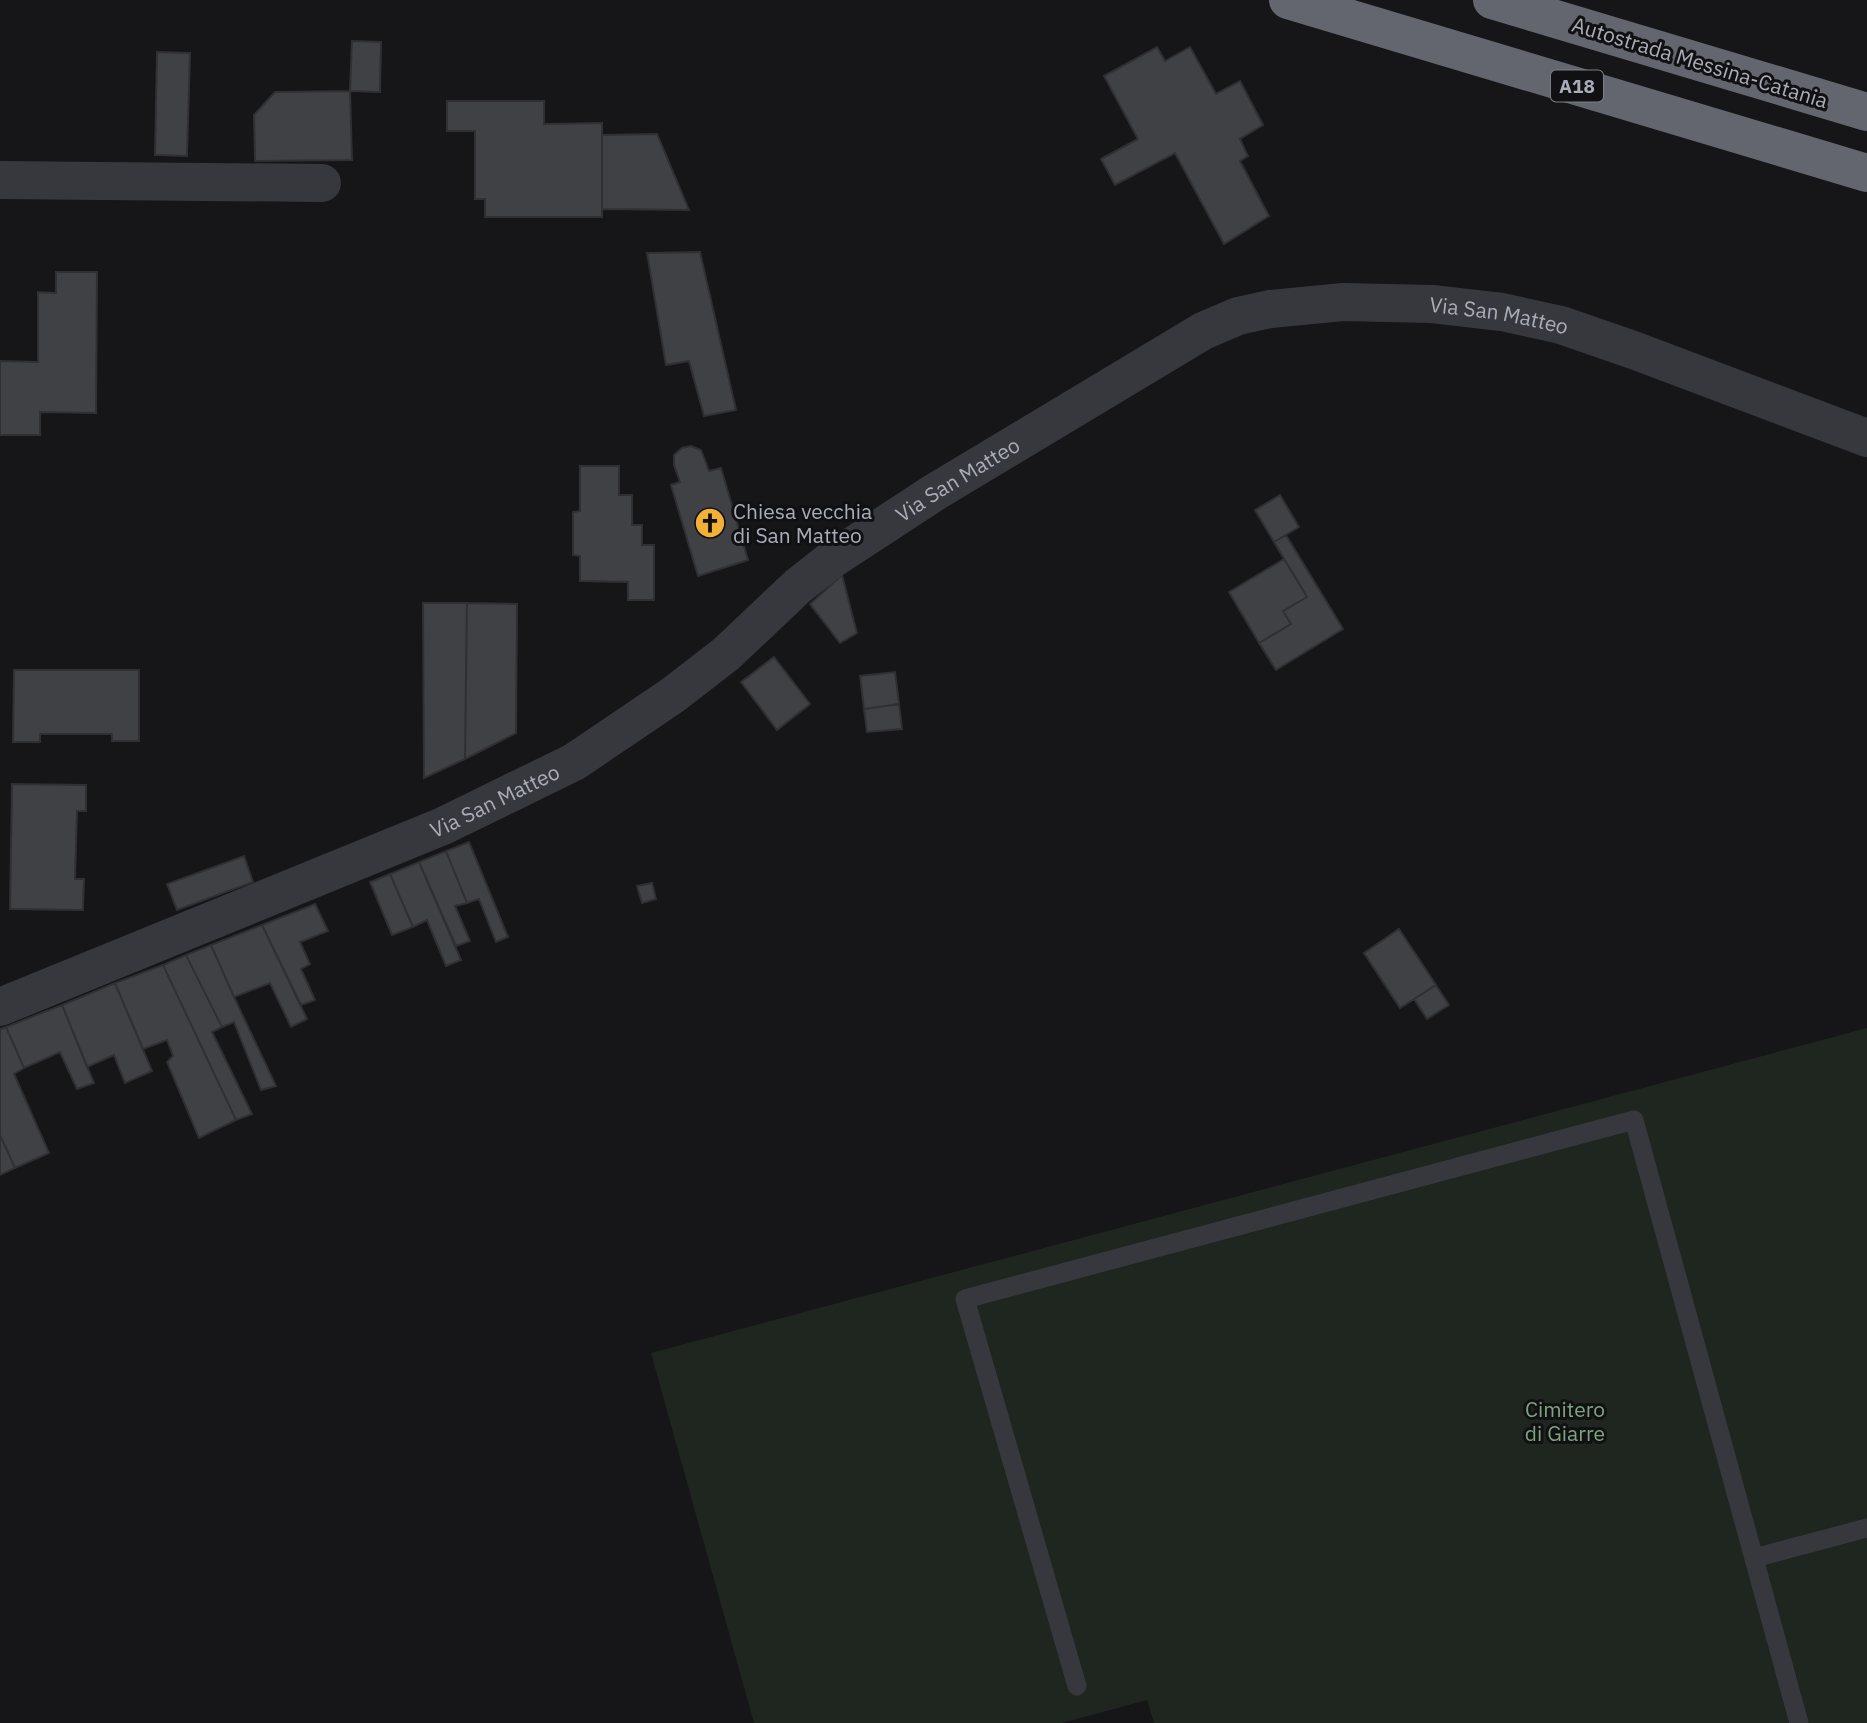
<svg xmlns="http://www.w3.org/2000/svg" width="1867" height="1723" font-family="'IBM Plex Sans',sans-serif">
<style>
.green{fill:#1e261f}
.building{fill:#404145;stroke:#303034;stroke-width:2}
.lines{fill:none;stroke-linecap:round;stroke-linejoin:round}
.service{stroke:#37383d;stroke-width:19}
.minor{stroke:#37383d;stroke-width:38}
.tertiary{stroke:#37383d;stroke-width:38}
.motorway{stroke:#63666e;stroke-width:38}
.labels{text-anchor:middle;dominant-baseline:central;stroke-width:6;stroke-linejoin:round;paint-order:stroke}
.shield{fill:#111113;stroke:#7b7e86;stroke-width:2}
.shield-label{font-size:19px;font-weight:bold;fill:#a8adb8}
.street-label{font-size:21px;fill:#a8adb8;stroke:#111113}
.poi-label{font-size:21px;fill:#a8adb8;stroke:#111113;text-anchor:start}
.park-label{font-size:21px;fill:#7fa381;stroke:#111113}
</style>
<rect width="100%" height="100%" fill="#161618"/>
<path class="green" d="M 1867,1028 L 1867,1723 L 1154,1723 L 1147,1700 L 1062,1723 L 754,1723 L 651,1353 Z"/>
<path class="building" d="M 352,41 L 381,42 L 380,92 L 350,91 Z
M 1157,47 L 1165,61 L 1190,47 L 1216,94 L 1240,81 L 1263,125 L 1240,139 L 1248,156 L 1240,161 L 1269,216 L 1224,244 L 1175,153 L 1115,185 L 1101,159 L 1138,139 L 1104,76 Z
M 157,52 L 190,53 L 187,156 L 155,155 Z
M 350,91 L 352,160 L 255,161 L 254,115 L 275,92 Z
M 447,101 L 544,101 L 544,124 L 602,123 L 602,217 L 485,217 L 485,199 L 475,199 L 475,131 L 447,131 Z
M 657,134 L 689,210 L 602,209 L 602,135 Z
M 700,252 L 736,410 L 704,416 L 689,361 L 666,365 L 647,253 Z
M 56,272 L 97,272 L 96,413 L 40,412 L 40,435 L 0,435 L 0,361 L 38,362 L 38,292 L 56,293 Z
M 691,446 L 701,450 L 709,471 L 721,468 L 748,560 L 698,576 L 671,485 L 680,482 L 674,465 L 674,455 L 682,448 Z
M 580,466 L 619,466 L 619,495 L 632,495 L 632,525 L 642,525 L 642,545 L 654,545 L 654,600 L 628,600 L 628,582 L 580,581 L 580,556 L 573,555 L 573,512 L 580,511 Z
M 1280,495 L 1299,527 L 1274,542 L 1255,510 Z
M 1286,535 L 1343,629 L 1276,670 L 1259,643 L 1291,624 L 1283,611 L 1307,597 L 1274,542 Z
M 1284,559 L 1307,597 L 1283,611 L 1291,624 L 1259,643 L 1229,592 Z
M 842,575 L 857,633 L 840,643 L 810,604 Z
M 423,603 L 467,603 L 465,759 L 424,778 Z
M 467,603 L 517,604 L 516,733 L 465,759 Z
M 774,657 L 810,704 L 777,730 L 741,682 Z
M 14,670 L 139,670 L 139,741 L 112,741 L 112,734 L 40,734 L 40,742 L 13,742 Z
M 895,672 L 899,704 L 864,709 L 860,676 Z
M 899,704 L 902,729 L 867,732 L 864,709 Z
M 12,784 L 86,785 L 86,811 L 77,811 L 75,879 L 84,879 L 83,910 L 10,909 Z
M 469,842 L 508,937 L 496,942 L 479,899 L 467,903 L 446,851 Z
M 446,851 L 467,903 L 455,906 L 470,941 L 456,946 L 419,862 Z
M 244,856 L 253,882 L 177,910 L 167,884 Z
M 419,862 L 461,960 L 446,966 L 427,920 L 413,927 L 390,874 Z
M 390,874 L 413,927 L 392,935 L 370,882 Z
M 652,883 L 656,899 L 642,903 L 637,886 Z
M 315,904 L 328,931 L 300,942 L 310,964 L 301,969 L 315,1000 L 301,1005 L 262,925 Z
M 262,925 L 307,1019 L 291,1027 L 270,983 L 234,997 L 211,945 Z
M 1399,929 L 1436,985 L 1400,1008 L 1364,953 Z
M 211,945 L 234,997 L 276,1086 L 261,1090 L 234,1022 L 222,1027 L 186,955 Z
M 186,955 L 222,1027 L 212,1032 L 252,1114 L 236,1120 L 163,965 Z
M 163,965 L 236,1120 L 199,1138 L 167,1062 L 173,1056 L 167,1040 L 143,1049 L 115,983 Z
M 115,983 L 152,1071 L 125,1083 L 114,1055 L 87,1067 L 62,1005 Z
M 1436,985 L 1449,1005 L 1427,1019 L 1414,999 Z
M 62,1005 L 94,1083 L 77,1089 L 60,1052 L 24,1068 L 6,1027 Z
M 6,1027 L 24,1068 L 14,1074 L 49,1153 L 15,1168 L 0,1135 L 0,1029 Z
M 0,1135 L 15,1168 L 0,1175 Z"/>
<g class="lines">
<path class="service" d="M 1754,1558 L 1867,1528
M 1077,1686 L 965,1299 L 1634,1120 L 1799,1723"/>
<path class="minor" d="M 0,180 L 322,183"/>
<path class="tertiary" id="s1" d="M 0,1007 L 443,826 L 574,762 L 673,695 L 726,654 L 798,586 L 831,560 L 935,492 L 1203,331 L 1238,316 L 1270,309 L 1343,302 L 1432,304 L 1502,312 L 1561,325 L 1636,351 L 1867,438"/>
<path class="motorway" d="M 1288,0 L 1867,173
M 1492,0 L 1867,112"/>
</g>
<defs>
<g id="church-disc" transform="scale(1.575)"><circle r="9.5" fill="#f2b134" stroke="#111113"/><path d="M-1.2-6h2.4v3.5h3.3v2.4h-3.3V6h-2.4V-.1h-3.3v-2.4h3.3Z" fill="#111"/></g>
</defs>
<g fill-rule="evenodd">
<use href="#church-disc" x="710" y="523"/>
</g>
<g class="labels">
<rect class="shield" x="1551" y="70.5" width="52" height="31" rx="5"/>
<g class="shield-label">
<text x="1577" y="86">A18</text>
</g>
<g class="street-label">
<text transform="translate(1700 62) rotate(17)">Autostrada Messina-Catania</text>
<text stroke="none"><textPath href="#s1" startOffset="1690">Via San Matteo</textPath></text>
<text stroke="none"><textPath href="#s1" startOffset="1102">Via San Matteo</textPath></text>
<text stroke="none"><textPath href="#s1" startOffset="536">Via San Matteo</textPath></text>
</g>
<g class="poi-label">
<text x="733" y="511">Chiesa vecchia<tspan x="733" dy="24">di San Matteo</tspan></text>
</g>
<g class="park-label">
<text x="1565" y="1409">Cimitero<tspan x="1565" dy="24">di Giarre</tspan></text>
</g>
</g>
</svg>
